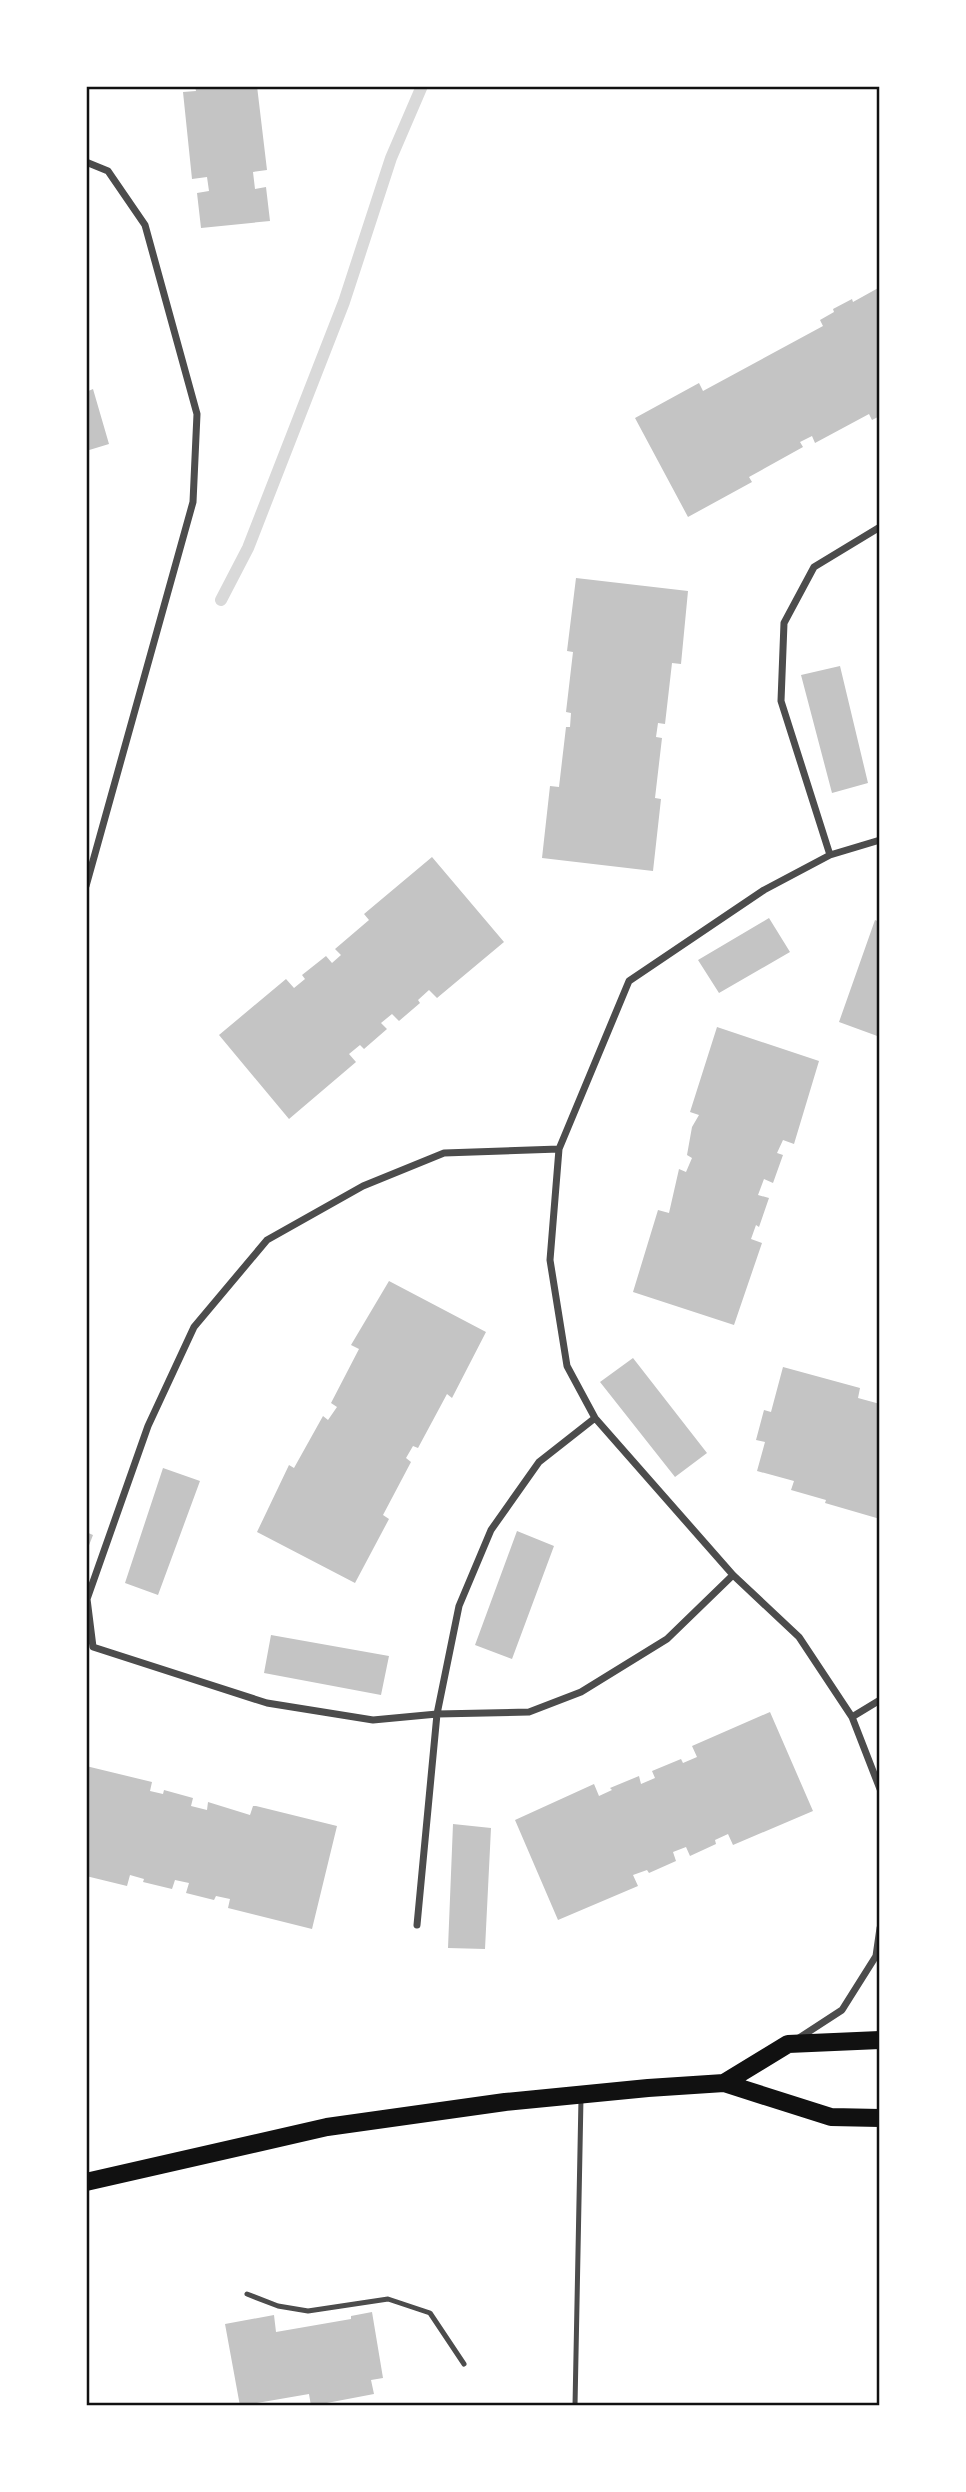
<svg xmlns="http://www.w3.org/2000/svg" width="966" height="2492" font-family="'Asap Condensed',sans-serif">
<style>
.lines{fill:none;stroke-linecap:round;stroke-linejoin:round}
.stream{stroke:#d9d9d9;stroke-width:12}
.building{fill:#c4c4c4}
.service{stroke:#4c4c4c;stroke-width:5}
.minor{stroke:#4c4c4c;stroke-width:7}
.primary{stroke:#111;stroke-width:18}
.neatline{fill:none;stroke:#111;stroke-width:2.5}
</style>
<rect width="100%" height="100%" fill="#fff"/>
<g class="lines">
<path class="stream" d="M 221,600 L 248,548 L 344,302 L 391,158 L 422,86"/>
</g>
<path class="building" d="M 195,86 L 257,86 L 267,170 L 253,172 L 255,189 L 266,187 L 270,221 L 201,228 L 197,193 L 209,191 L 207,177 L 192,179 L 183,92 L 196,91 Z
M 880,287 L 880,416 L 872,420 L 869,414 L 815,443 L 812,436 L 800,442 L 803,447 L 749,477 L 752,482 L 688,517 L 635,418 L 699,383 L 703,391 L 823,326 L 820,320 L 834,312 L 833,309 L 852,299 L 853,302 Z
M 93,389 L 109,444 L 86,451 L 86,392 Z
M 576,578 L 688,591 L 681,664 L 672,663 L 665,724 L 658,723 L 656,737 L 662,738 L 655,798 L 661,799 L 653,871 L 542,858 L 550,786 L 559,787 L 566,727 L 570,727 L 571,713 L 566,712 L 573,652 L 567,651 Z
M 840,666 L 868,783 L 832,793 L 801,675 Z
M 432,857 L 504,942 L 437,998 L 429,990 L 418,1000 L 420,1003 L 399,1021 L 392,1014 L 381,1023 L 387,1029 L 364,1049 L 360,1045 L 349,1054 L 356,1062 L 289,1119 L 219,1035 L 286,979 L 294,988 L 305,979 L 302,975 L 326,956 L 332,963 L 341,955 L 335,949 L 369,920 L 364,914 Z
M 769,918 L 790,952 L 719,993 L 698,960 Z
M 875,920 L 880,922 L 880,1037 L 839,1022 Z
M 717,1027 L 819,1061 L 794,1144 L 783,1140 L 777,1153 L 783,1155 L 773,1183 L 764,1179 L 758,1195 L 769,1198 L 759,1227 L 756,1225 L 751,1239 L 762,1243 L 734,1325 L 633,1292 L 658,1210 L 669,1213 L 679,1169 L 686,1172 L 692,1158 L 687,1155 L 692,1127 L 699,1115 L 690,1112 Z
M 389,1281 L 486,1332 L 452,1398 L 447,1394 L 418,1448 L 413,1446 L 406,1458 L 411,1462 L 383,1515 L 389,1519 L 355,1583 L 257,1532 L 289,1465 L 294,1468 L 323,1416 L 328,1420 L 337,1407 L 331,1403 L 359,1349 L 351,1345 Z
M 633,1358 L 707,1453 L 675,1477 L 600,1382 Z
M 783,1367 L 860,1388 L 858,1398 L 880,1404 L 880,1519 L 825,1503 L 826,1500 L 791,1490 L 794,1481 L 757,1471 L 765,1442 L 756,1440 L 764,1410 L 771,1412 Z
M 163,1468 L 200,1481 L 158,1595 L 125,1583 Z
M 517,1531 L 554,1546 L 512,1659 L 475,1645 Z
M 86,1532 L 93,1535 L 86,1553 Z
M 271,1635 L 389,1656 L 381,1695 L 264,1673 Z
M 770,1712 L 813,1811 L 733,1845 L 728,1834 L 715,1840 L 716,1844 L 690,1856 L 686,1847 L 673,1852 L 676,1861 L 649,1873 L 647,1870 L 633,1875 L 638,1886 L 558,1920 L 515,1820 L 594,1784 L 599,1796 L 612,1790 L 610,1788 L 639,1776 L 641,1784 L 655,1778 L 652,1771 L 681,1759 L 683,1763 L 697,1757 L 692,1746 Z
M 86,1766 L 152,1782 L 150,1791 L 163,1794 L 164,1790 L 193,1798 L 191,1806 L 207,1810 L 208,1802 L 250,1815 L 253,1806 L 256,1806 L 337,1826 L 312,1929 L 228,1908 L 230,1899 L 216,1896 L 214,1900 L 186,1893 L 189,1883 L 175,1880 L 172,1889 L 143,1882 L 144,1879 L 130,1875 L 127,1886 L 86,1876 Z
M 453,1824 L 491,1828 L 485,1949 L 448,1948 Z
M 372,2312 L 383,2378 L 371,2380 L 374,2394 L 311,2406 L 309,2394 L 240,2406 L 225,2324 L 274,2315 L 276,2332 L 351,2319 L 351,2316 Z"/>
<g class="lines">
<path class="service" d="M 247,2294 L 278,2306 L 308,2311 L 388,2299 L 430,2313 L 464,2364
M 575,2406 L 581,2098"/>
<path class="minor" d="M 86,162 L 108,171 L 145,225 L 197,414 L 193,502 L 86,886
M 880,840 L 830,855 L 764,890 L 629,981 L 559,1149 L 550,1260 L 567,1366 L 595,1418 L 733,1575 L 799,1637 L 852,1717 L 880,1789
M 830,855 L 781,701 L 784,623 L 814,567 L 880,527
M 559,1149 L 444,1153 L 363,1186 L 267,1240 L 194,1327 L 148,1426 L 87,1599 L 93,1647 L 267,1703 L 373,1720 L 437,1714 L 529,1712 L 581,1692 L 667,1639 L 733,1575
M 852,1717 L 880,1700
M 417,1925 L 437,1714 L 459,1606 L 491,1530 L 539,1462 L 595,1418
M 799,2038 L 842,2010 L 876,1956 L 880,1928"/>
<path class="primary" d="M 724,2083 L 788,2044 L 880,2040
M 86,2182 L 327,2127 L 505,2102 L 648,2088 L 724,2083 L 831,2117 L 880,2118"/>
</g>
<rect width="966" height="2492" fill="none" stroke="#ffffff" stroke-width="175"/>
<rect x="88" y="88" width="790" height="2316" class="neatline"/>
</svg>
